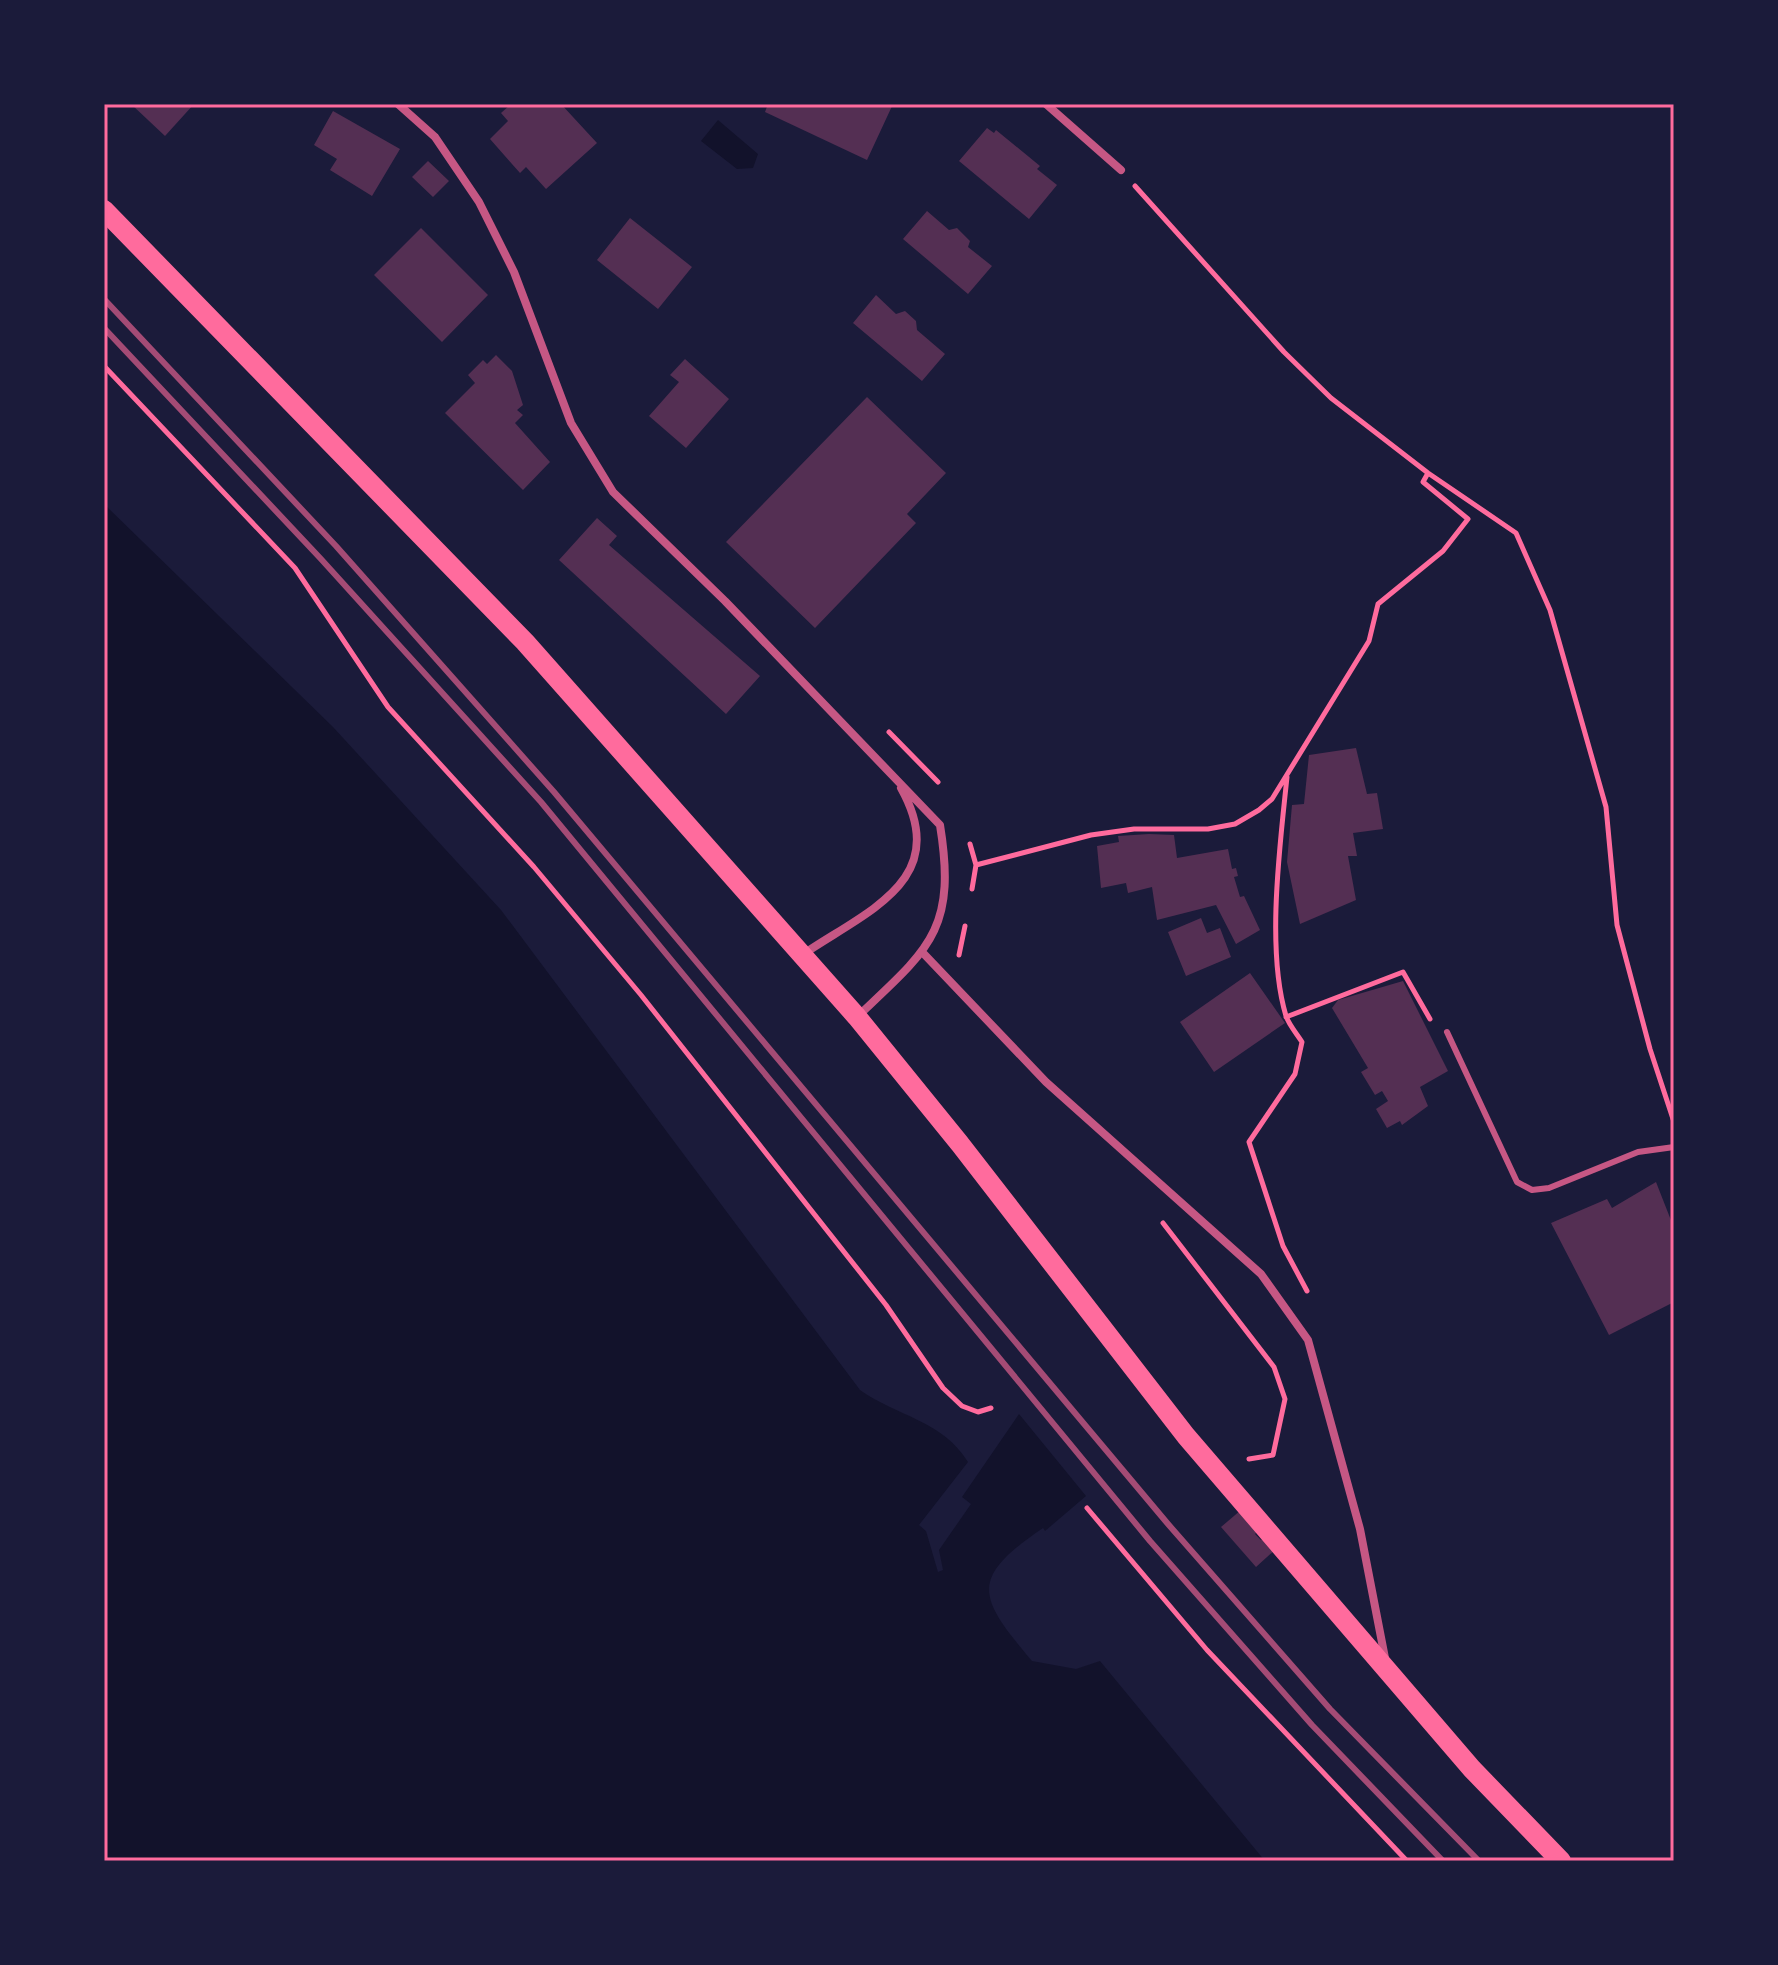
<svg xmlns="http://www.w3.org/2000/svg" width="1778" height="1965" font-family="'PT Sans',sans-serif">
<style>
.water{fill:#12122b}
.building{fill:#542f53}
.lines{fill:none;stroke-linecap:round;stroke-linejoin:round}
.path{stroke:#ff6b9d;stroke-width:5}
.service{stroke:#c65784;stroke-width:6}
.minor{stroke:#c65784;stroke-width:8}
.primary{stroke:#ff6b9d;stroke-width:20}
.rail{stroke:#a44b75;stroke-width:6}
.neatline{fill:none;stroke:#ff6b9d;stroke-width:3}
</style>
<rect width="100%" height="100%" fill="#1b1b3a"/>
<path class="water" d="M 718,120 L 758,154 L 753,168 L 737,169 L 701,141 Z
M 104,504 L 333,727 L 501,910 L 860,1390 C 897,1416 943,1421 968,1462 L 919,1525 L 926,1531 L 938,1572 L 943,1570 L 939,1550 L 971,1504 L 962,1497 L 1019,1414 L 1086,1496 L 1045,1531 L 1043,1528 C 968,1579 978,1597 1032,1661 L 1076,1669 L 1100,1661 L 1265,1861 L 104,1861 Z"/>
<path class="building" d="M 131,104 L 194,104 L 165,136 Z
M 511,104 L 561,104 L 597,143 L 546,189 L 526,167 L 520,173 L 490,139 L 508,121 L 501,113 Z
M 768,104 L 893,104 L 867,160 L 765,112 Z
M 333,111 L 400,149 L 372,196 L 330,170 L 337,159 L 314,145 Z
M 987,128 L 994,133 L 996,130 L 1040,166 L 1037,169 L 1057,185 L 1029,219 L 959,161 Z
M 428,161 L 449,181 L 433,197 L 412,177 Z
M 927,211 L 949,230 L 957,228 L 970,241 L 968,247 L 992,266 L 968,294 L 903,239 Z
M 630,218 L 692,267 L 658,309 L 597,260 Z
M 421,228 L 488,295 L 442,342 L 374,275 Z
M 876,295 L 896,314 L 905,311 L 916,321 L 917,330 L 945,354 L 922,381 L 853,323 Z
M 496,355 L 512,371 L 523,405 L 517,410 L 523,415 L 515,423 L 550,462 L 523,490 L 445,413 L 475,383 L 468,375 L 483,360 L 487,364 Z
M 685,359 L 729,399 L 686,448 L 649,416 L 679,382 L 670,375 Z
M 867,397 L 946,473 L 907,514 L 916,523 L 815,628 L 726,542 Z
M 597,518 L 617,536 L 609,545 L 760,676 L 726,714 L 559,560 Z
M 1356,748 L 1367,794 L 1377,793 L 1383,829 L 1353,833 L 1357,856 L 1348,856 L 1356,900 L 1300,924 L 1287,862 L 1292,805 L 1304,804 L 1309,755 Z
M 1149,834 L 1174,835 L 1177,858 L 1228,849 L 1232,869 L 1236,868 L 1238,876 L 1234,877 L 1240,897 L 1244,896 L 1260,930 L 1236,944 L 1216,905 L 1157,920 L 1152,887 L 1128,893 L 1126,883 L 1101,888 L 1097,846 L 1119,842 L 1118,836 Z
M 1201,918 L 1207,933 L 1220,928 L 1231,957 L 1186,976 L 1168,932 Z
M 1250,973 L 1285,1023 L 1214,1072 L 1180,1022 Z
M 1403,981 L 1448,1071 L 1420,1087 L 1428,1106 L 1402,1125 L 1400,1121 L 1387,1128 L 1376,1109 L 1388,1101 L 1382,1091 L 1375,1095 L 1361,1072 L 1368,1068 L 1332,1008 L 1338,1000 Z
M 1656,1182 L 1674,1228 L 1674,1302 L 1609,1335 L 1551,1223 L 1607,1199 L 1612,1208 Z
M 1241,1510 L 1259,1530 L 1255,1534 L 1261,1540 L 1265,1537 L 1276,1549 L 1256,1567 L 1221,1527 Z"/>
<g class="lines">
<path class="path" d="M 1135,186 L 1284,352 L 1331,398 L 1428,473 L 1516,533 L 1550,610 L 1606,807 L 1617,925 L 1650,1049 L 1674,1122
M 104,366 L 295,568 L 388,707 L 534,867 L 641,995 L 886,1305 L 943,1388 L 962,1406 L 978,1412 L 991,1408
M 889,732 L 938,782
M 1287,777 C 1280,845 1266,950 1286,1016 C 1289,1025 1297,1034 1302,1042 L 1295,1074 L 1249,1142 L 1283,1246 L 1307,1291
M 970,844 L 976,865 L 972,889
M 976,865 L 1091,835 L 1134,829 L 1208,829 L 1235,824 L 1259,810 L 1272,799 L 1369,641 L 1378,604 L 1443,551 L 1468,519 L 1423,482 L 1428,473
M 959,955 L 965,926
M 1286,1017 L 1403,972 L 1430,1019
M 1163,1223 L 1274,1367 L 1285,1399 L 1273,1455 L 1249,1459
M 1087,1508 L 1207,1650 L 1407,1861"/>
<path class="service" d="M 1447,1032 L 1517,1182 L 1532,1190 L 1549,1188 L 1638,1152 L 1674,1147"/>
<path class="minor" d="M 398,104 L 435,137 L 479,202 L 514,272 L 571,423 L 613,492 L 725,601 L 940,825 C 957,930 929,949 858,1016
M 1046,104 L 1121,170
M 924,954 L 1046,1082 L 1261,1274 L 1308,1340 L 1360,1529 L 1385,1658
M 802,955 C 866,911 953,881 901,788"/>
<path class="primary" d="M 104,210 L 525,642 L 857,1017 L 960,1144 L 1186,1436 L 1472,1769 L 1561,1861"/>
<path class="rail" d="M 104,299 L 336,546 L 554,792 L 1168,1524 L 1330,1709 L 1479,1861
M 104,328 L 321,559 L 541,802 L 1150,1541 L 1312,1725 L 1443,1861"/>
</g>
<rect width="1778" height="1965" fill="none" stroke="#1b1b3a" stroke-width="212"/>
<rect x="106" y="106" width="1566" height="1753" class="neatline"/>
</svg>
